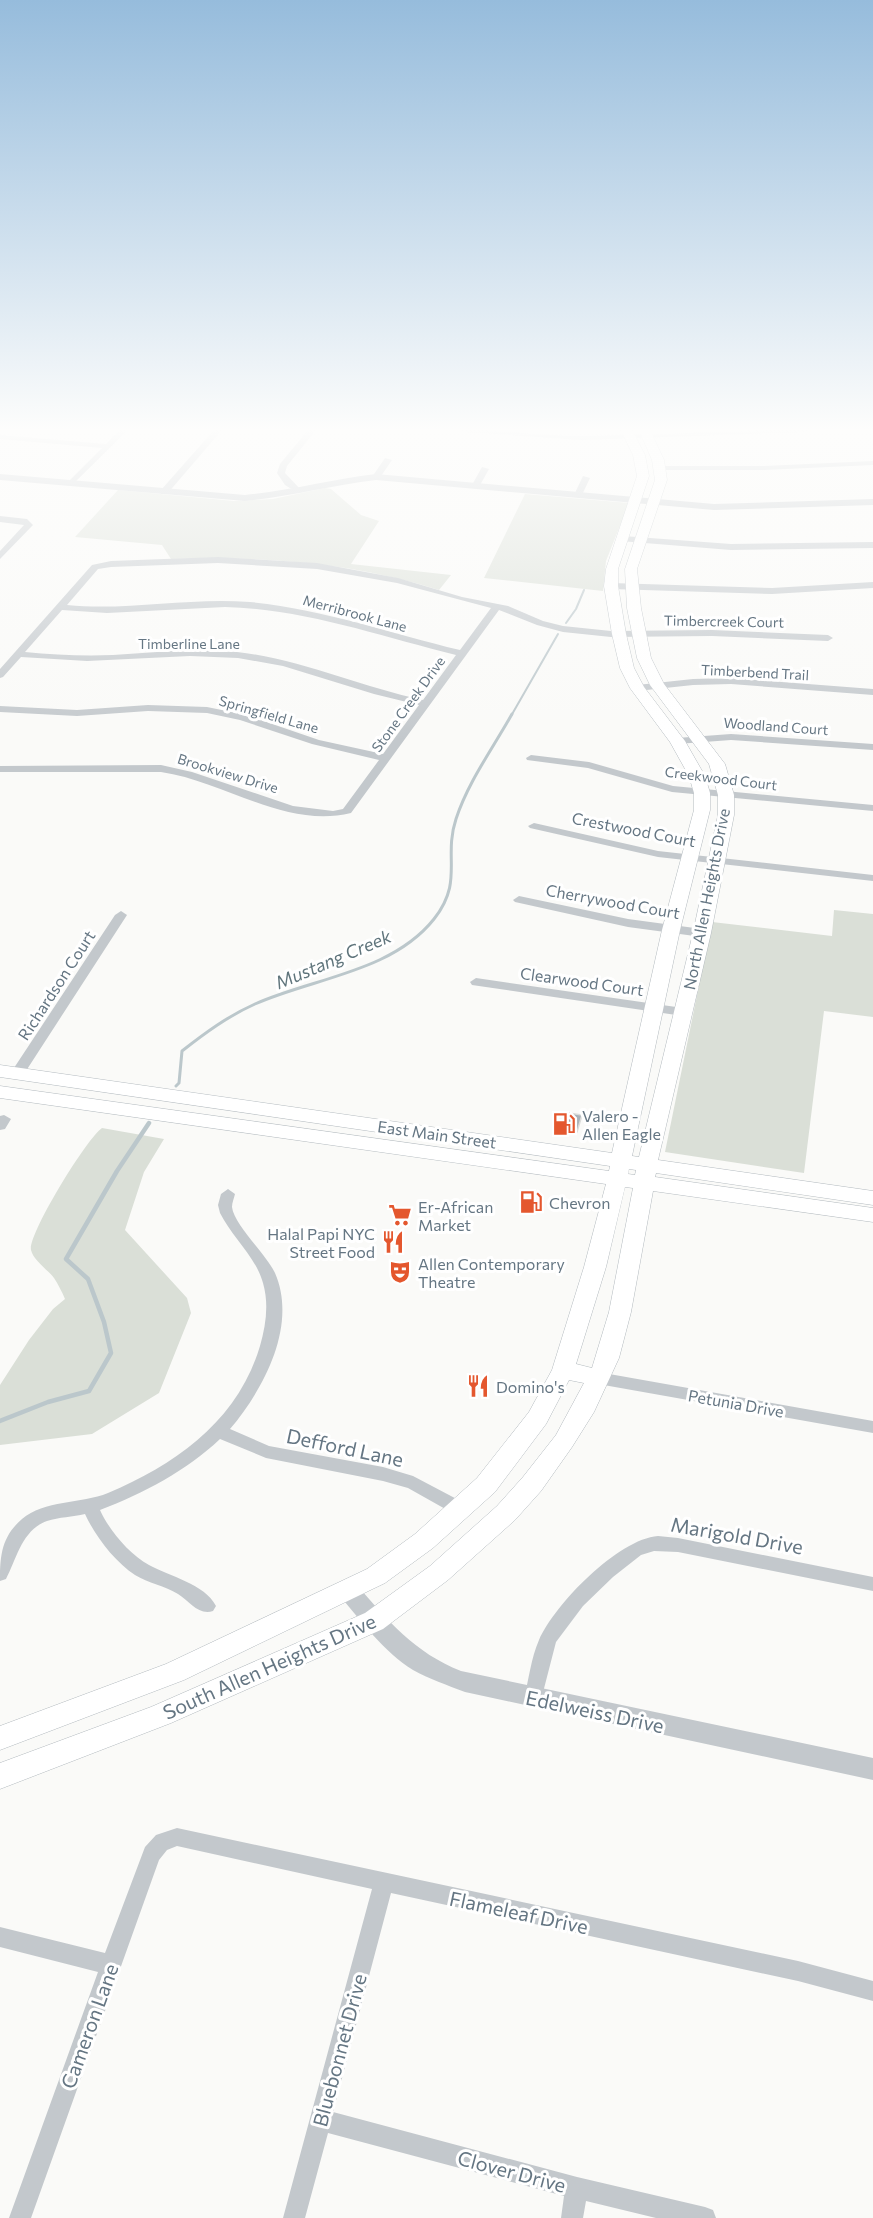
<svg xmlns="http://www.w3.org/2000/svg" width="873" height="2218" font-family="Commissioner,sans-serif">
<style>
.green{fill:#dadfd7}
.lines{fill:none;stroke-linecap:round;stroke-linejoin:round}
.stream-far2{stroke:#bbc7cb;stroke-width:2}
.stream-far1{stroke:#bbc7cb;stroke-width:3}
.stream{stroke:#bbc7cb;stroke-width:4.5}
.building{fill:#aab3b9;stroke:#dcdcda;stroke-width:1.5}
.secondary-casing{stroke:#b3babf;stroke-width:1}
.minor{fill:#c3c8cc;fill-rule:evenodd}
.tertiary{fill:#c3c8cc;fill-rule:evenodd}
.secondary{fill:#fff;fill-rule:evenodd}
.labels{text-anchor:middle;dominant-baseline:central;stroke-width:6;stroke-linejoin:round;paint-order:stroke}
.far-street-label{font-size:14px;fill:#657683;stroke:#fff}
.street-label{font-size:16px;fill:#657683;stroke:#fff}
.poi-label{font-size:16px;fill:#657683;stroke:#fff;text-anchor:start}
.water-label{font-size:18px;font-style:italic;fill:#60757c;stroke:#fff}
.near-street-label{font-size:20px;fill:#657683;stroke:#fff}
</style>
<rect width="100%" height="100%" fill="#fafaf8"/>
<path class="green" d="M 325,488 L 331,489 L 361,515 L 379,521 L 351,564 L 451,575 L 439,590 C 352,562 262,556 171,559 L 162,545 L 75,537 L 118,490 L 234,501 L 273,499 Z
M 525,494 L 629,503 L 606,561 L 603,591 L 484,578 Z
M 834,910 L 873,914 L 873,1017 L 824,1011 L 804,1173 L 665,1152 L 712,922 L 832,936 Z
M 102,1128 L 164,1139 L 144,1172 L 125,1230 L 187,1298 L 191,1313 L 159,1393 L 92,1434 L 0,1445 L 0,1385 L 29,1340 L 53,1309 L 65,1299 C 62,1292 58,1284 54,1278 C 48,1270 33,1260 31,1250 C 28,1234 87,1138 102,1128 Z"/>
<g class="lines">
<path class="stream-far2" d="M 566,623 L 576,609 L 584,590
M 511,716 L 558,634"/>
<path class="stream-far1" d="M 176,1086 L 179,1083 L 182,1051 C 205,1033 228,1016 255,1004 C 313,978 392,972 434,919 C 464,881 443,858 456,819 C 468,782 493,748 512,714"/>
<path class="stream" d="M 0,1421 L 48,1402 L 89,1391 L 111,1353 L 104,1322 L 88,1279 L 66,1259 L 117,1171 L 149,1123"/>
</g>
<path class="building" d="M 569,1113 L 582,1115 L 577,1132 L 565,1130 Z"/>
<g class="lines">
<g class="secondary-casing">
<path id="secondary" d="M 621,430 L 632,430 L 645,455 L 649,476 L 618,569 L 618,586 L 626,634 L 634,668 L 644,687 L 685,741 L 705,776 L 710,793 L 710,810 L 680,930 L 632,1156 L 639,1157 L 693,933 L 718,815 L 718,795 L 709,764 L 650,685 L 637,658 L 627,608 L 625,569 L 655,480 L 652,460 L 639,430 L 650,430 L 664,460 L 667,480 L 637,569 L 641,608 L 651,658 L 664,684 L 725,764 L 734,795 L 734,815 L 711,933 L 658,1160 L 873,1191 L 873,1205 L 656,1173 L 655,1177 L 873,1208 L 873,1222 L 653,1191 L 631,1312 L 619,1358 L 594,1412 L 572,1447 L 541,1491 L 515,1520 L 448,1580 L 383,1629 L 171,1723 L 0,1789 L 0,1763 L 151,1707 L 365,1613 L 430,1566 L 497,1506 L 523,1477 L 556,1435 L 584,1383 L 569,1380 L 546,1424 L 495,1492 L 433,1548 L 385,1583 L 184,1680 L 0,1750 L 0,1726 L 166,1664 L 367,1569 L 415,1534 L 477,1478 L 529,1412 L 552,1370 L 584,1267 L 606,1184 L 0,1098 L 0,1086 L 609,1171 L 610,1166 L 0,1077 L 0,1065 L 612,1153 L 662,930 L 694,810 L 694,793 L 689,776 L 670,742 L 630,688 L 620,668 L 612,634 L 604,586 L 606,569 L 637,476 L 633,455 ZM 629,1169 L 636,1170 L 635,1175 L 628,1174 ZM 625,1187 L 633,1188 L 609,1312 L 592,1368 L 576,1364 L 606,1267 Z"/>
</g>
<path class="minor" d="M 119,430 L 128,430 L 72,485 L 69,485 L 69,481 L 102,448 L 0,439 L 0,435 L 106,444 Z
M 214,430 L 222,430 L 167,494 L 161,494 L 161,490 Z
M 308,430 L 316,430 L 287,466 L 285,473 L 302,491 L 298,493 L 285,485 L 277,473 L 280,464 Z
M 460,430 C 502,430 543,436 584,436 C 660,435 734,430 810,430 L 806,432 L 582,440 L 464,432 Z
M 385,458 L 392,460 L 379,479 L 373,479 L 372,477 Z
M 873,461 L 873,465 L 764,470 L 661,470 L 657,468 L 661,466 L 764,466 Z
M 482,467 L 489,469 L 479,487 L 473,487 L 472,485 Z
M 583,476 L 590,478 L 581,497 L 575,497 L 574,495 Z
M 0,516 L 27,519 L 33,525 L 0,559 L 0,551 L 24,525 L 0,522 Z
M 623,536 L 731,544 L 873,542 L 873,548 L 731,550 L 620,541 L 619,539 Z
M 218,557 L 317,563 L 398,578 L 462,597 L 508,606 L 543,621 L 563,626 L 611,631 L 712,630 L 828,635 L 833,638 L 828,641 L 712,636 L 611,637 L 563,632 L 537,625 L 499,610 L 351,813 C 285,829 224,781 161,772 L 0,772 L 0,766 L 161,765 L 192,772 L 293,806 L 333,811 L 343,809 L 379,760 L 312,744 L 240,720 L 207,713 L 148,711 L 77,716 L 0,712 L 0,706 L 77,710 L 148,705 L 207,707 L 246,715 L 319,740 L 383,754 L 419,705 L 374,694 L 283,666 L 238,658 L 190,656 L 87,661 L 21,657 L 3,677 L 0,678 L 0,669 L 92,565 L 111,561 ZM 218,563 L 317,569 L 397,583 L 491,608 L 460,650 C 390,633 322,609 250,602 C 189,597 128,611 67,605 L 98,569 L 111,567 ZM 225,607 C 304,609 379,636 456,655 L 423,700 C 360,687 301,659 237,652 C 195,647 154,653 113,655 C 84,656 54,655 25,652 L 62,610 L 107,613 Z
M 873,582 L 873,588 L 772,594 L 611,589 L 606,586 L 611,583 L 772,588 Z
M 731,678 L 873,689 L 873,695 L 731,684 L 693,685 L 637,691 L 632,688 L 637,685 L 693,679 Z
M 731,734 L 873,744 L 873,750 L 731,740 L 677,744 L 672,741 L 677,738 Z
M 531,755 L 589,762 L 673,786 L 873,805 L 873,811 L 672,792 L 588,768 L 527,760 L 526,758 Z
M 534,823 L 658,851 L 873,875 L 873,881 L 658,857 L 530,828 L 528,826 Z
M 519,896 L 628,919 L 702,929 L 708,933 L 702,937 L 628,927 L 515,902 L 513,900 Z
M 121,911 L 127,915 L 24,1074 L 17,1078 L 12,1077 L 10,1074 L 115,915 Z
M 476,978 L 683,1008 L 689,1012 L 683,1016 L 472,985 L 470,982 Z
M 4,1115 L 11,1119 L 5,1129 L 0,1130 L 0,1116 Z
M 228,1189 L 235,1194 C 234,1198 232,1203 232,1207 C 234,1225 266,1254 275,1273 C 298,1326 263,1390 230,1429 L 269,1446 L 383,1467 L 413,1476 L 468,1505 L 470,1510 L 468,1515 L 462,1517 L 456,1515 L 408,1488 L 383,1481 L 266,1458 L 220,1439 C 186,1471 144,1493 100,1510 C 109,1530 129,1554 149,1565 C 169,1576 205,1584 216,1606 L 213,1611 C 199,1616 189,1601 178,1594 C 165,1586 148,1583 135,1575 C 115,1562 95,1536 85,1514 C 73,1517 59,1517 47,1521 C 22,1530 17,1558 6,1579 L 0,1581 C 0,1557 1,1537 22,1519 C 44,1500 81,1504 108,1493 C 177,1464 238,1420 260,1346 C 266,1325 269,1304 263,1283 C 256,1257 232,1237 220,1213 L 218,1205 L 221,1194 Z
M 598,1372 L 873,1421 L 873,1433 L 598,1384 L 592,1382 L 590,1378 L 592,1374 Z
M 658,1536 L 678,1538 L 873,1577 L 873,1591 L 678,1552 L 654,1551 L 641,1555 L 613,1577 L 583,1606 L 556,1642 L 540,1704 L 533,1706 L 526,1704 L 524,1698 C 529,1679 531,1658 539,1640 C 555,1604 618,1539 658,1536 Z
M 177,1828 L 798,1961 L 873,1981 L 873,2001 L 798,1981 L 391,1893 L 333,2112 L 577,2177 L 705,2207 L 713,2210 L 716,2218 L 656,2218 L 586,2201 L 583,2218 L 561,2218 L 564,2196 L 328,2133 L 305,2218 L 283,2218 L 372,1889 L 177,1846 L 167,1850 L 159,1860 L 31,2218 L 9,2218 L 98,1972 L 0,1947 L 0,1927 L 105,1953 L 145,1847 L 156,1835 Z"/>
<path class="tertiary" d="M 0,474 L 245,495 C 289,491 332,479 376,474 L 714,504 L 873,499 L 873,505 L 714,510 L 376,480 C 332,485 289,497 245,501 L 0,480 Z
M 348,1581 L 356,1584 C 387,1620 415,1653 461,1671 L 873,1758 L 873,1780 L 465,1692 C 447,1685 429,1679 413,1670 C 384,1652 362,1622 340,1596 L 337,1590 L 340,1584 Z"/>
<use href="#secondary" class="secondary"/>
</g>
<linearGradient id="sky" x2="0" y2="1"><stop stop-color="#96bcdc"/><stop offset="0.58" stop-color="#fdfdfc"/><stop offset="1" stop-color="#fdfdfc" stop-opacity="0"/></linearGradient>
<rect width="873" height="741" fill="url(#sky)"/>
<defs>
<g id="fuel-bare" transform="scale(1.8)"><path d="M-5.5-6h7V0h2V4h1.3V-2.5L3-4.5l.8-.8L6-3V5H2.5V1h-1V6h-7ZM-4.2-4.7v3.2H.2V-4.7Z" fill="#e4572e" stroke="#fff" stroke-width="2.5" paint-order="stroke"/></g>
<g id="supermarket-bare" transform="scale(1.8)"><path d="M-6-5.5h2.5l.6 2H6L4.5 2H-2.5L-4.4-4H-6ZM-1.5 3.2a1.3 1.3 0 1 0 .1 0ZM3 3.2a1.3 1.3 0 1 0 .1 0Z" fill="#e4572e" stroke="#fff" stroke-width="2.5" paint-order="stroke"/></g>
<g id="restaurant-bare" transform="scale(1.8)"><path d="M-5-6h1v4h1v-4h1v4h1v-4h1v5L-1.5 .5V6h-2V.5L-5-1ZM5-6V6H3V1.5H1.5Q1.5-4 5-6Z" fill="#e4572e" stroke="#fff" stroke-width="2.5" paint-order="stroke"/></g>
<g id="theatre-bare" transform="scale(1.8)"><path d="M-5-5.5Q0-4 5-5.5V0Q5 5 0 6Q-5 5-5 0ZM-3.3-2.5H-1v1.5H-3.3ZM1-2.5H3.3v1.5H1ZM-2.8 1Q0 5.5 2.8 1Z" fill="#e4572e" stroke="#fff" stroke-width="2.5" paint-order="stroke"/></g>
</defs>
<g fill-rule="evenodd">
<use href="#fuel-bare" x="564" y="1124"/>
<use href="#fuel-bare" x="531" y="1202"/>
<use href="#supermarket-bare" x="400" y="1215"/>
<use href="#restaurant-bare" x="393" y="1242"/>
<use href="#theatre-bare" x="400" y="1272"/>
<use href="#restaurant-bare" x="478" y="1386"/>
</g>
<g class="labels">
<g class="far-street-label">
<text transform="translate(355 613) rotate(15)">Merribrook Lane</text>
<text transform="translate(724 621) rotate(1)">Timbercreek Court</text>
<text x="189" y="643">Timberline Lane</text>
<text transform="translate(755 672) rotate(3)">Timberbend Trail</text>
<text transform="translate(408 704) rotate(-54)">Stone Creek Drive</text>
<text transform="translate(269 714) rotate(16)">Springfield Lane</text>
<text transform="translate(776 726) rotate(4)">Woodland Court</text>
<text transform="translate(228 773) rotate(17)">Brookview Drive</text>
<text transform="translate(721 778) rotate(7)">Creekwood Court</text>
</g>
<g class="street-label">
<text transform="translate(634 829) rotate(11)">Crestwood Court</text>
<text transform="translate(706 899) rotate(-79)">North Allen Heights Drive</text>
<text transform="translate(613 901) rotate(10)">Cherrywood Court</text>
<text transform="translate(582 981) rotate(8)">Clearwood Court</text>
<text transform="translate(56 985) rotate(-57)">Richardson Court</text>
<text transform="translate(437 1134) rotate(8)">East Main Street</text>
<text transform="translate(736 1403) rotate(10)">Petunia Drive</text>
</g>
<g class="poi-label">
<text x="582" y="1115">Valero -<tspan x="582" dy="18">Allen Eagle</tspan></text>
<text x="549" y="1202">Chevron</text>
<text x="418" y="1206">Er-African<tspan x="418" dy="18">Market</tspan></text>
<text x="375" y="1233" text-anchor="end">Halal Papi NYC<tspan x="375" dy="18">Street Food</tspan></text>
<text x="418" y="1263">Allen Contemporary<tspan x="418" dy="18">Theatre</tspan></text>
<text x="496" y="1386">Domino's</text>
</g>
<g class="water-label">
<text transform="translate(333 959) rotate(-23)">Mustang Creek</text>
</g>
<g class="near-street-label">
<text transform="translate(345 1447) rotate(12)">Defford Lane</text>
<text transform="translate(737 1535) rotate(10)">Marigold Drive</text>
<text transform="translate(269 1666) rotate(-24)">South Allen Heights Drive</text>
<text transform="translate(595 1711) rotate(12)">Edelweiss Drive</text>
<text transform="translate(519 1912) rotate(12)">Flameleaf Drive</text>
<text transform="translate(89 2026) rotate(-70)">Cameron Lane</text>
<text transform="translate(339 2050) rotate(-75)">Bluebonnet Drive</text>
<text transform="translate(512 2171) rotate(15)">Clover Drive</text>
</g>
</g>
</svg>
